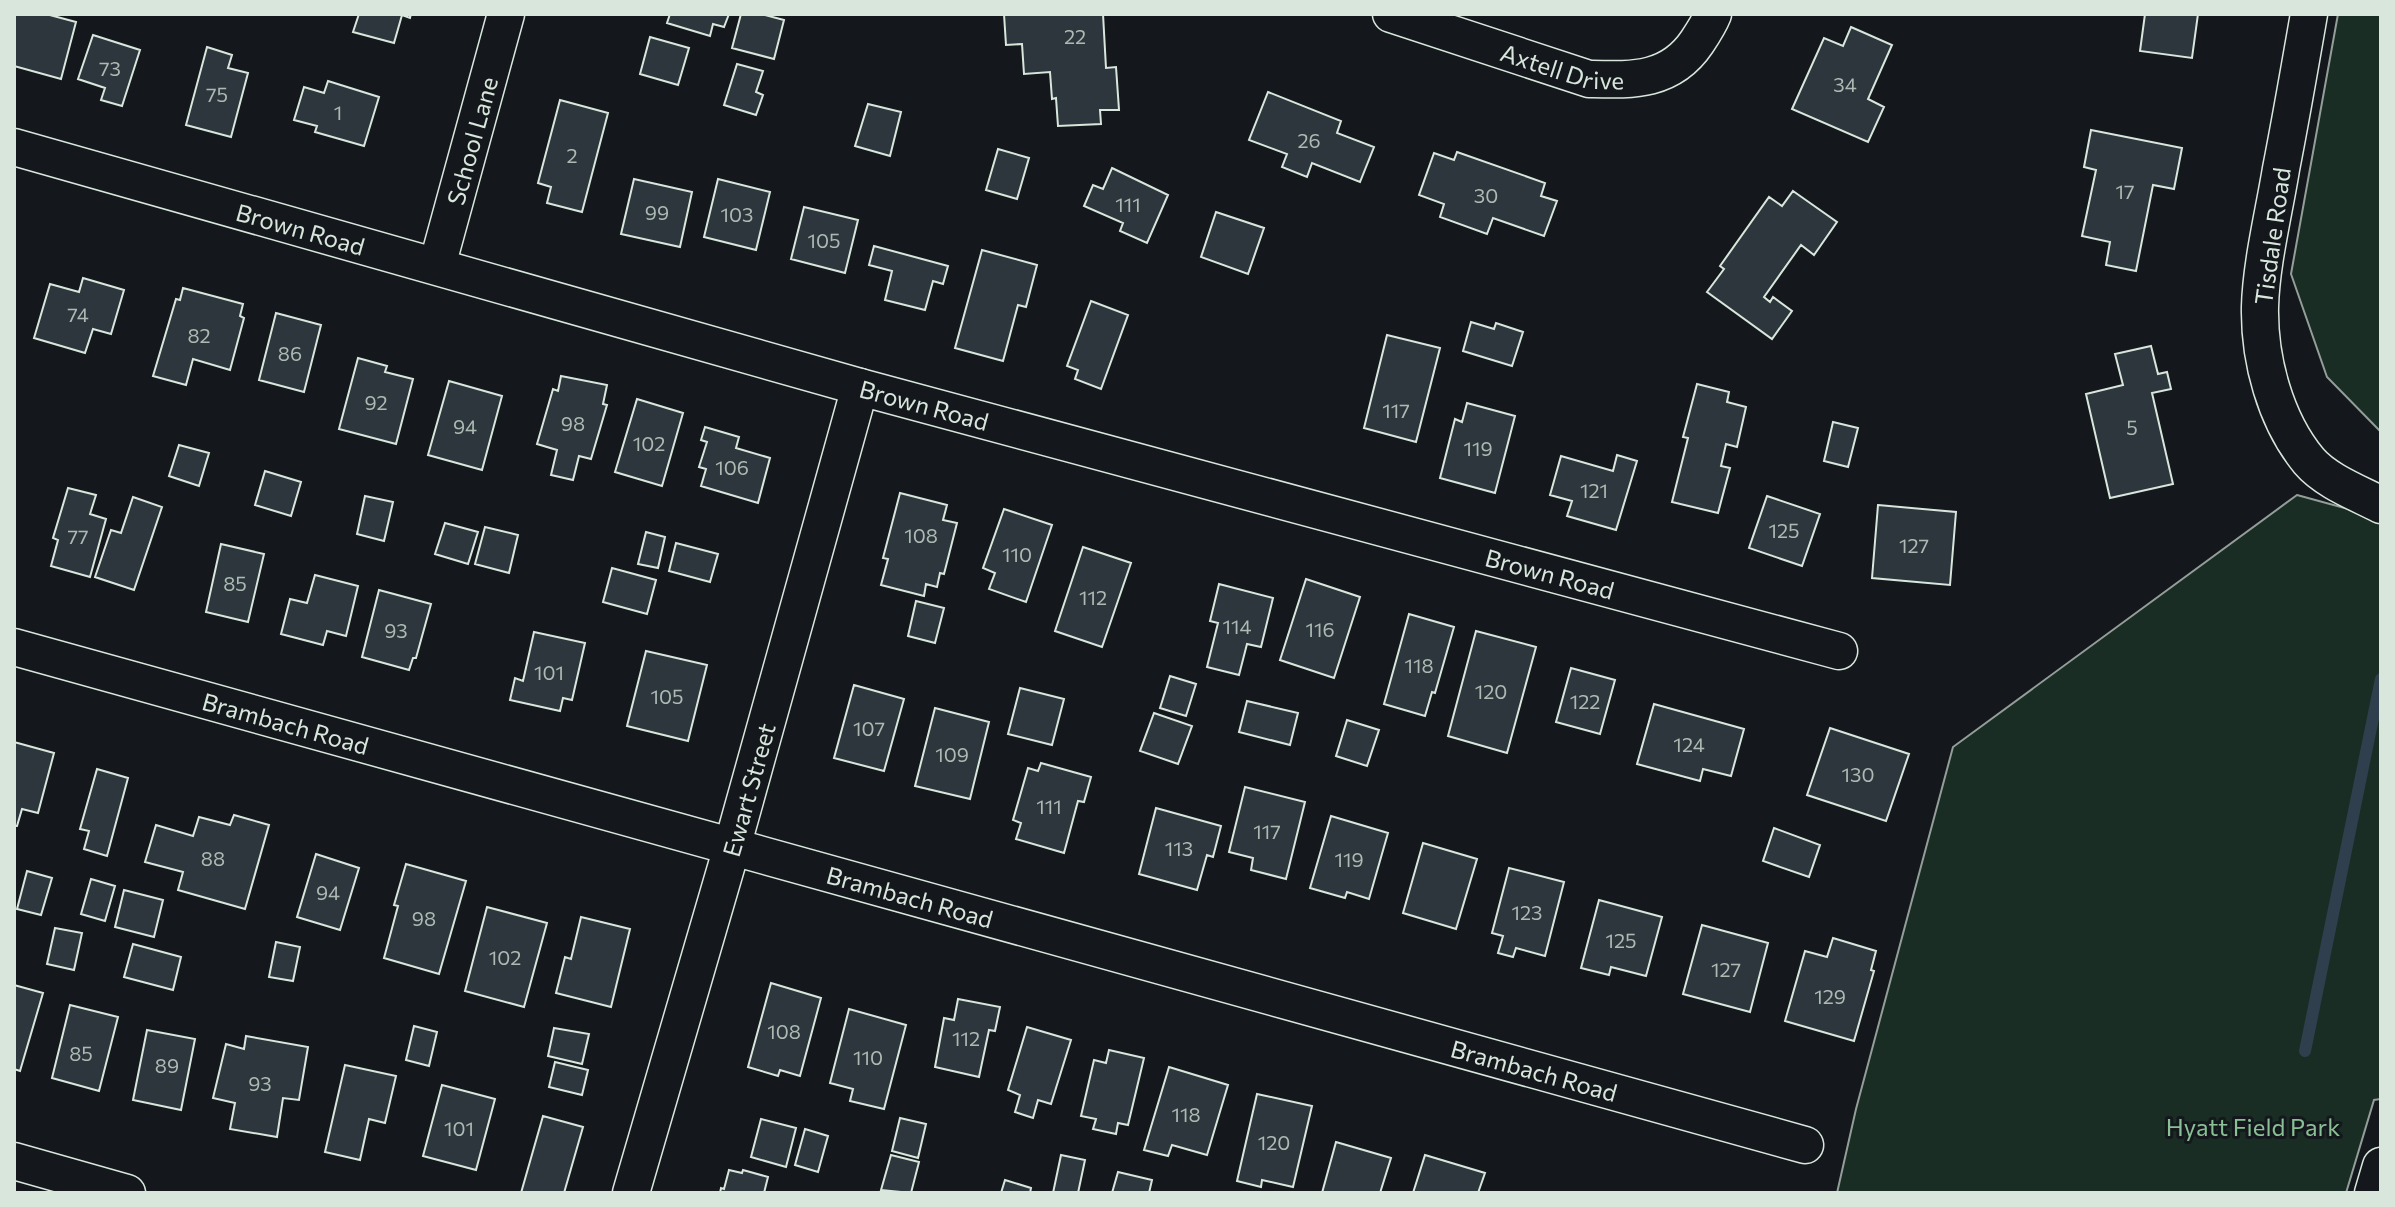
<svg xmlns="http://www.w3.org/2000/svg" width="2395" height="1207" font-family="Commissioner,sans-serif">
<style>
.green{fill:#1a2d24;stroke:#939e99;stroke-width:2}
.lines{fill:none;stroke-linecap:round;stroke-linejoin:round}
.stream{stroke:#2f3f4d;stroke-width:12}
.building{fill:#2c363c;stroke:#d8e6dc;stroke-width:2}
.street-casing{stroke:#d8e6dc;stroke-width:39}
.street{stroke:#14181c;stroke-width:36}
.labels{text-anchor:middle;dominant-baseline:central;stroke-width:6;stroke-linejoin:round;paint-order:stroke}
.number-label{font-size:20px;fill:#adbab4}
.street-label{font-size:24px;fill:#d8e6dc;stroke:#14181c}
.park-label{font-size:24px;fill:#8ac095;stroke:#14181c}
</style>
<rect width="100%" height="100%" fill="#14181c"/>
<path class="green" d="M 2338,14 L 2381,14 L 2381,432 L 2327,377 L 2291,274 Z
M 2297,495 L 2381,518 L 2381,1099 L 2374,1100 L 2346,1193 L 1837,1193 L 1856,1109 L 1953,747 Z"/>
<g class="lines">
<path class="stream" d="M 2305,1051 L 2381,679"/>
</g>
<path class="building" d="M 14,14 L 46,14 L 76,22 L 61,79 L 14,66 Z
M 359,14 L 411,14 L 410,18 L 402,15 L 394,43 L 353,32 Z
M 670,14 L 729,14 L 724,27 L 713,24 L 710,36 L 667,23 Z
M 741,14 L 761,14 L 784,20 L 774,59 L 732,48 Z
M 1004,14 L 1103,14 L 1106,68 L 1116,67 L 1119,110 L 1100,110 L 1101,124 L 1058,126 L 1056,98 L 1052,99 L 1050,72 L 1024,74 L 1022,44 L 1006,45 Z
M 2145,14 L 2198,14 L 2192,58 L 2140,51 Z
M 1851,27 L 1892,45 L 1868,99 L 1884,107 L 1868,142 L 1792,109 L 1824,38 L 1843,46 Z
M 93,35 L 140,50 L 122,106 L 101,100 L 105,88 L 78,79 Z
M 650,37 L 689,48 L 678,85 L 640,74 Z
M 207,47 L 232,55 L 228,68 L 248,73 L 231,137 L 186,125 Z
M 737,64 L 763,71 L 756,92 L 763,95 L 756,115 L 724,105 Z
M 328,81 L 379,97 L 364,146 L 315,132 L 317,126 L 294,120 L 304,87 L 324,93 Z
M 1268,92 L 1341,121 L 1337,133 L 1374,147 L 1360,182 L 1312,163 L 1307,177 L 1282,167 L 1287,154 L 1249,140 Z
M 560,100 L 608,113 L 582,212 L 547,203 L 551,187 L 538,183 Z
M 868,104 L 901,112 L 890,156 L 855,146 Z
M 2091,130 L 2182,148 L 2174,189 L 2153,185 L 2136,271 L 2106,265 L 2110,242 L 2082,236 L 2096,170 L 2084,167 Z
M 998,149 L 1029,158 L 1017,199 L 986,190 Z
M 1457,152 L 1545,183 L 1541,196 L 1557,201 L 1544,236 L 1493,218 L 1487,234 L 1440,217 L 1444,204 L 1419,195 L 1434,153 L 1454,160 Z
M 1112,168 L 1168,195 L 1147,243 L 1120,231 L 1123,223 L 1084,206 L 1093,185 L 1103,189 Z
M 634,179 L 692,192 L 680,247 L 621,234 Z
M 718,179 L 770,192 L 756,250 L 704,237 Z
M 1793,191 L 1837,222 L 1814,255 L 1801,245 L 1764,297 L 1770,302 L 1773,297 L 1792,311 L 1772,339 L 1707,292 L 1724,269 L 1720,266 L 1769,197 L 1782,206 Z
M 804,207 L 858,220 L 845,273 L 791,259 Z
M 1216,212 L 1264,228 L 1248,274 L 1201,257 Z
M 874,246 L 948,266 L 943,284 L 933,281 L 925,310 L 885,300 L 892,271 L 869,265 Z
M 982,250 L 1037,265 L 1026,307 L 1018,305 L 1003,361 L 955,348 Z
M 83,278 L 124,290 L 111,334 L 93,329 L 85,353 L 34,338 L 50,284 L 79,292 Z
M 183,288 L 243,304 L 240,316 L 244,318 L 230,370 L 193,359 L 186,385 L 153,376 L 176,299 L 180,300 Z
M 1091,301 L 1128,315 L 1101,389 L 1075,379 L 1078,370 L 1067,366 Z
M 276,313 L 321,325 L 304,392 L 259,380 Z
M 1471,322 L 1494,329 L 1496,323 L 1523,332 L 1512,366 L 1463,351 Z
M 1387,335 L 1440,348 L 1416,442 L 1364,428 Z
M 2151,346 L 2158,374 L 2167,372 L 2171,389 L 2152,393 L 2173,484 L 2110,498 L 2086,394 L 2123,385 L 2115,354 Z
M 358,358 L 387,366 L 385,372 L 413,379 L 396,444 L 339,429 Z
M 561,376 L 607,385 L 603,404 L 607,405 L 591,459 L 579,456 L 573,480 L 551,475 L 557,450 L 537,444 L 553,389 L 558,391 Z
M 449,381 L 502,396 L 482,470 L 428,455 Z
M 1697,384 L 1729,392 L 1727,402 L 1746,407 L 1737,447 L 1726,444 L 1721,466 L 1730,468 L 1718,513 L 1672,502 L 1688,438 L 1683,437 Z
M 637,399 L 683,413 L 662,486 L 615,472 Z
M 1467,403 L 1515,416 L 1495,493 L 1440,478 L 1455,419 L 1462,422 Z
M 1833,422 L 1858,428 L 1848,467 L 1824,461 Z
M 705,427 L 739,437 L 736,448 L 770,458 L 758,503 L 701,486 L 706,469 L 699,467 L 707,442 L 701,440 Z
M 179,445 L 209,453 L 199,486 L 169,476 Z
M 1617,455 L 1637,461 L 1616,530 L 1567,516 L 1572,501 L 1550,495 L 1561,456 L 1613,471 Z
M 265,471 L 301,482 L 291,516 L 255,505 Z
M 68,488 L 96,495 L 90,514 L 106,519 L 90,577 L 51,566 L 58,540 L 53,538 Z
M 900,493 L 947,505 L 943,520 L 957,523 L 944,574 L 940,573 L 937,587 L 926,584 L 924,596 L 881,585 L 888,559 L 883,558 Z
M 365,496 L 393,502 L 384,541 L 357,534 Z
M 1767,496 L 1820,514 L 1802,566 L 1749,548 Z
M 133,497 L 162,507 L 134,590 L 95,577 L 111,530 L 121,533 Z
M 1878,505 L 1956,512 L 1950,585 L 1872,578 Z
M 1004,509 L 1052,525 L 1026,602 L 989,589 L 995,573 L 983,568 Z
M 445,523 L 478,532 L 468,564 L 435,554 Z
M 485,527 L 518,535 L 509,573 L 475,564 Z
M 646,532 L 665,537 L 658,568 L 638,564 Z
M 676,543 L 718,554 L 710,582 L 669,571 Z
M 221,544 L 264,554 L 248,622 L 206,612 Z
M 1083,547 L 1131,563 L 1102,647 L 1055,631 Z
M 612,568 L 656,580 L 647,614 L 603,602 Z
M 315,575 L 358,586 L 346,636 L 327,631 L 323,645 L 281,634 L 290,599 L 307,603 Z
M 1306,579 L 1360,597 L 1334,678 L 1280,660 Z
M 1219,584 L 1273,598 L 1261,647 L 1247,644 L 1239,675 L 1207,667 L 1218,623 L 1210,621 Z
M 379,590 L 431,604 L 416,658 L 413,658 L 409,670 L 362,657 Z
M 916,601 L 944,608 L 935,643 L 908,636 Z
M 1409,614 L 1454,627 L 1435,693 L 1432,692 L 1425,716 L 1384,704 Z
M 1476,631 L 1536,647 L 1507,753 L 1448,736 Z
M 534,632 L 585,643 L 572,700 L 563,698 L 560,711 L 510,700 L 515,678 L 523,681 Z
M 646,651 L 707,665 L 688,741 L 627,726 Z
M 1571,668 L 1615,680 L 1600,734 L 1556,722 Z
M 1170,676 L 1196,684 L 1186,716 L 1160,708 Z
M 854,685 L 904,699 L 884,771 L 834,758 Z
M 1020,688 L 1064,699 L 1052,745 L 1008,734 Z
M 1247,701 L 1298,713 L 1290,745 L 1239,732 Z
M 1654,704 L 1744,729 L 1731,776 L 1703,769 L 1700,781 L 1637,764 Z
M 935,708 L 989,722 L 970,799 L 915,786 Z
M 1154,713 L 1192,726 L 1178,764 L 1140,751 Z
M 1347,720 L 1379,730 L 1367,766 L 1336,756 Z
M 1830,728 L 1909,754 L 1886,821 L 1807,795 Z
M 14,742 L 54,753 L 38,813 L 22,809 L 17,826 L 14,826 Z
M 1041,763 L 1091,777 L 1084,802 L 1078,801 L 1064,853 L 1016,839 L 1021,823 L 1013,820 L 1028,768 L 1038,771 Z
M 97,769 L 128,778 L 107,856 L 84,849 L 89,831 L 80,829 Z
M 1245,787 L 1305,802 L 1286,879 L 1251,870 L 1253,858 L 1229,852 Z
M 1156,808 L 1221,826 L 1213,857 L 1207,855 L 1197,890 L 1139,874 Z
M 234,815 L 269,825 L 245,909 L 178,890 L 183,872 L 145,862 L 156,825 L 193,836 L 199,817 L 230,825 Z
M 1331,816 L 1388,833 L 1369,899 L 1347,892 L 1345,898 L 1310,888 Z
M 1774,828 L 1820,845 L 1809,877 L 1763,861 Z
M 1423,843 L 1477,859 L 1456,929 L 1403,913 Z
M 316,854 L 359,868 L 340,930 L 297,917 Z
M 406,864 L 466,881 L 439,974 L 384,958 L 398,906 L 394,905 Z
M 1509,868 L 1564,882 L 1545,956 L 1516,948 L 1513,957 L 1498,953 L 1503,936 L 1492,933 Z
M 27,871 L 52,878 L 41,915 L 17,909 Z
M 91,879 L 115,886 L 105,921 L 81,914 Z
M 124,890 L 163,900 L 154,937 L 115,927 Z
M 1599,900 L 1662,917 L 1646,976 L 1611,967 L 1609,975 L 1581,968 Z
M 487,907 L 547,923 L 524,1007 L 465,991 Z
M 581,917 L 630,929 L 611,1007 L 556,993 L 565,957 L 571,959 Z
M 1702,925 L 1768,943 L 1750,1012 L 1683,994 Z
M 55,928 L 82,933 L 74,970 L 47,964 Z
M 1833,938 L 1876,951 L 1871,970 L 1874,971 L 1854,1041 L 1785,1021 L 1805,951 L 1827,957 Z
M 276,942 L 300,947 L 293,981 L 269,977 Z
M 133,944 L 181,957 L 173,990 L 124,977 Z
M 771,983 L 821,998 L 800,1076 L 780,1070 L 778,1076 L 748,1067 Z
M 14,985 L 43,993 L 20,1071 L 14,1069 Z
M 958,999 L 1000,1007 L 995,1031 L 989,1030 L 979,1077 L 935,1067 L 944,1018 L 954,1020 Z
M 70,1005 L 118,1017 L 99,1091 L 52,1078 Z
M 849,1009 L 906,1025 L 884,1109 L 850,1101 L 853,1089 L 830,1083 Z
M 414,1026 L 437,1032 L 429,1066 L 406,1060 Z
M 1027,1027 L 1071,1040 L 1051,1104 L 1038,1100 L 1033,1118 L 1015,1112 L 1020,1095 L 1008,1090 Z
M 554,1028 L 589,1034 L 582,1064 L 548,1056 Z
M 147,1030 L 195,1039 L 181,1110 L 133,1100 Z
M 246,1036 L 308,1047 L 299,1100 L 283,1098 L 277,1137 L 230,1129 L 235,1103 L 213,1098 L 226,1044 L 244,1049 Z
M 1109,1050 L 1144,1058 L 1128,1125 L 1118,1123 L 1116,1134 L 1093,1129 L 1096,1119 L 1081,1116 L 1094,1060 L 1106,1063 Z
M 555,1062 L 588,1070 L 582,1095 L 549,1087 Z
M 345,1065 L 396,1076 L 385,1123 L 369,1119 L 360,1160 L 325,1152 Z
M 1169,1067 L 1228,1085 L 1207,1155 L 1172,1145 L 1168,1156 L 1144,1150 Z
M 442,1085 L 495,1099 L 476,1170 L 423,1156 Z
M 1257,1094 L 1312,1106 L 1293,1187 L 1262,1180 L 1261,1187 L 1237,1181 Z
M 543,1116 L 583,1127 L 564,1193 L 521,1193 Z
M 900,1118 L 926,1124 L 918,1158 L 892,1151 Z
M 761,1119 L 796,1128 L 786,1167 L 751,1157 Z
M 805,1129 L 828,1136 L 818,1172 L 795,1165 Z
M 1336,1142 L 1391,1158 L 1380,1193 L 1322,1193 Z
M 891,1155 L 919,1162 L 911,1193 L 881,1190 Z
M 1061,1155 L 1085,1160 L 1078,1193 L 1053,1193 Z
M 1425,1155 L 1485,1173 L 1478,1193 L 1413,1193 Z
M 729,1170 L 742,1173 L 743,1170 L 768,1177 L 764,1193 L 720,1193 L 721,1188 L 724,1189 Z
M 1118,1172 L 1152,1180 L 1149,1193 L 1112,1193 Z
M 1005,1180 L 1031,1188 L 1030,1193 L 1001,1193 Z"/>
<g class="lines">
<g class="street-casing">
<g id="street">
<path id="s1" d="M 1391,14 L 1589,79 C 1632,80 1670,82 1697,42 C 1703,33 1709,24 1713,14"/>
<path d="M 2309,14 C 2300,66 2291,118 2281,169 C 2274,212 2261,264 2260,307 C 2259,359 2275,420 2309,461 C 2326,481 2358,493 2381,505"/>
<path id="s2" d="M 14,147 L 860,387 L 1839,651"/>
<path id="s3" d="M 437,266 L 506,14"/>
<path id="s4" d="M 14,647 L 1805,1145"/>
<path d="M 14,1161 L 127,1193"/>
<path id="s5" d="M 631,1193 L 732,847 L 860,387"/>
<path d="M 2373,1193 L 2381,1166"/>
</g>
</g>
<use href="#street" class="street"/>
</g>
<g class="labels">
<g class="number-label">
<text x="1075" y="36">22</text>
<text x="110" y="68">73</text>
<text x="1845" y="84">34</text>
<text x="217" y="94">75</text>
<text x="338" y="112">1</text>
<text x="1309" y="140">26</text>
<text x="572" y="155">2</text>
<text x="2125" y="191">17</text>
<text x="1486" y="195">30</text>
<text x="1128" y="204">111</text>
<text x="657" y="212">99</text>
<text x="737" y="214">103</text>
<text x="824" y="240">105</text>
<text x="78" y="314">74</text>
<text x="199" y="335">82</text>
<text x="290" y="353">86</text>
<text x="376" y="402">92</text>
<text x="1396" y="410">117</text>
<text x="573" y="423">98</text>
<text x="465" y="426">94</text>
<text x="2132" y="427">5</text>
<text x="649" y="443">102</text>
<text x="1478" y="448">119</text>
<text x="732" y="467">106</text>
<text x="1594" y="490">121</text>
<text x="1784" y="530">125</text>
<text x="921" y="535">108</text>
<text x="78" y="536">77</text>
<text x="1914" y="545">127</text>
<text x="1017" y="554">110</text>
<text x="235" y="583">85</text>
<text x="1093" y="597">112</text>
<text x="1237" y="626">114</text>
<text x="1320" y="629">116</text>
<text x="396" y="630">93</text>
<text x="1419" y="665">118</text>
<text x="549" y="672">101</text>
<text x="1491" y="691">120</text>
<text x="667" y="696">105</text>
<text x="1585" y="701">122</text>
<text x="869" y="728">107</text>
<text x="1689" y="744">124</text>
<text x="952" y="754">109</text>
<text x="1858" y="774">130</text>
<text x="1049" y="806">111</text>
<text x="1267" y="831">117</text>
<text x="1179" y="848">113</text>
<text x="213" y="858">88</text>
<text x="1349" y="859">119</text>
<text x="328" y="892">94</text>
<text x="1527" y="912">123</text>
<text x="424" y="918">98</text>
<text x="1621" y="940">125</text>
<text x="505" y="957">102</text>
<text x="1726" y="969">127</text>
<text x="1830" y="996">129</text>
<text x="784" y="1031">108</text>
<text x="966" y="1038">112</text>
<text x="81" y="1053">85</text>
<text x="868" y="1057">110</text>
<text x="167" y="1065">89</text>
<text x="260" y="1083">93</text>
<text x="1186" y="1114">118</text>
<text x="459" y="1128">101</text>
<text x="1274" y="1142">120</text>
</g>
<g class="street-label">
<text stroke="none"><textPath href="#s1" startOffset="180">Axtell Drive</textPath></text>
<text stroke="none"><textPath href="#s3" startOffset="130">School Lane</textPath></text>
<text stroke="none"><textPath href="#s2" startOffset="298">Brown Road</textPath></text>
<text transform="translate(2272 236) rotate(-82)">Tisdale Road</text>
<text stroke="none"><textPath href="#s2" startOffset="946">Brown Road</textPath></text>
<text stroke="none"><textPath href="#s2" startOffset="1594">Brown Road</textPath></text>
<text stroke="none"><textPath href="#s4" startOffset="282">Brambach Road</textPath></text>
<text stroke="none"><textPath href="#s5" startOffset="420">Ewart Street</textPath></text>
<text stroke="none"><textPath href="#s4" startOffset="930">Brambach Road</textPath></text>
<text stroke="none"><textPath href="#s4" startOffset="1578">Brambach Road</textPath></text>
</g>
<g class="park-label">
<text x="2253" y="1126">Hyatt Field Park</text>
</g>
</g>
<rect width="2395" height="1207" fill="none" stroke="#d8e6dc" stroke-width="32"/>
</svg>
